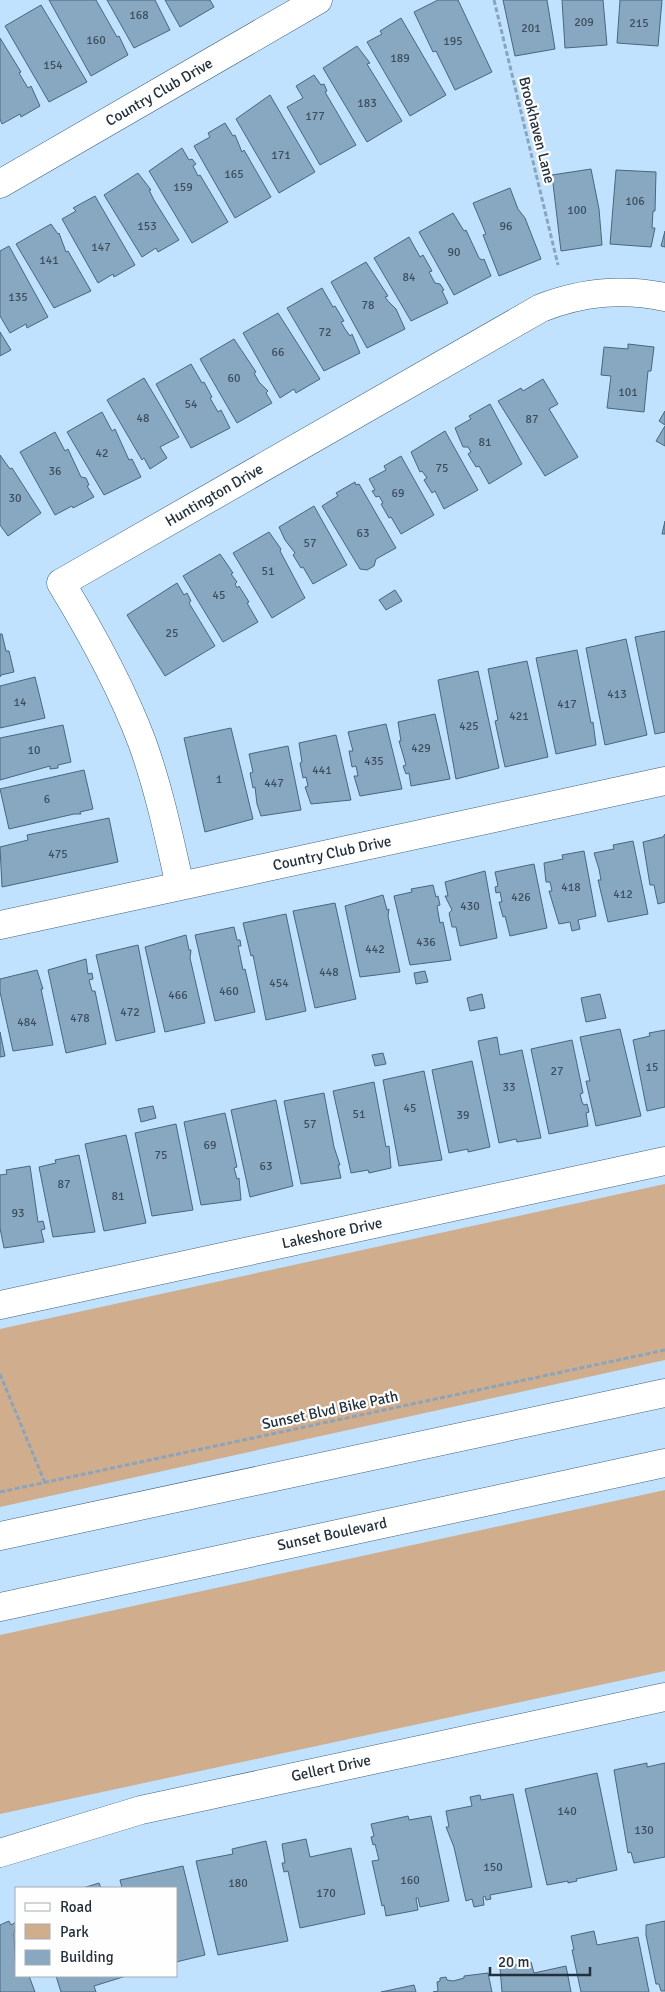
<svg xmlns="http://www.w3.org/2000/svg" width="665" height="1992" font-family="Signika,sans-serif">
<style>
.green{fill:#d0ad8d}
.building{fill:#88a8c2;stroke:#48667e}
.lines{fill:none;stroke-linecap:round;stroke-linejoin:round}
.minor-casing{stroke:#436078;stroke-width:29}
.major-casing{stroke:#436078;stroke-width:29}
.path{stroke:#8aa5bb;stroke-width:3;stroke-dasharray:5 2.5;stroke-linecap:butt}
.minor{stroke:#fff;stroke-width:28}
.major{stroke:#fff;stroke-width:28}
.labels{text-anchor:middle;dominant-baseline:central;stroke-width:4.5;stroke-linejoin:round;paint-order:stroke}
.number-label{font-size:12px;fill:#3c4e5d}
.street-label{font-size:15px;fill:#23303b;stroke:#fefefe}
</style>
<rect width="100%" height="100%" fill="#c0e2fe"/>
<path class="green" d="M 665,1184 L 665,1360 L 0,1507 L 0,1329 Z
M 665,1490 L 665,1671 L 0,1814 L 0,1635 Z"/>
<path class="building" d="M 49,0 L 96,0 L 117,37 L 119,36 L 128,55 L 91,76 Z
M 107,0 L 155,0 L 170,30 L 134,48 Z
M 165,0 L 210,0 L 214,7 L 180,27 Z
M 438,0 L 458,0 L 492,72 L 455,90 L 436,51 L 433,52 L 414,12 Z
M 503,0 L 547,0 L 555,49 L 515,56 Z
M 562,0 L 603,0 L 607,45 L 565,48 Z
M 620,0 L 662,0 L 658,46 L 617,43 Z
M 41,5 L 87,82 L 49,102 L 5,26 Z
M 401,18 L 446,95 L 410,116 L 367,42 L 382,34 L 380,31 Z
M 0,38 L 21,72 L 19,73 L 28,88 L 31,86 L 40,106 L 21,117 L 20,114 L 2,124 L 0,119 Z
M 357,46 L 370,63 L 367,64 L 402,121 L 367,142 L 323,68 Z
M 314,75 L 321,85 L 324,84 L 327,91 L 325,92 L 356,145 L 320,165 L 287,107 L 303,98 L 296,86 Z
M 270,95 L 315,172 L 279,193 L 236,119 Z
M 225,123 L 233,136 L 235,135 L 242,152 L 244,150 L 271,197 L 235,218 L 194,146 L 210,137 L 208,133 Z
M 182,148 L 189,160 L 192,159 L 196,164 L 193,166 L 198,176 L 200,175 L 228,222 L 192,243 L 149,171 Z
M 591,169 L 599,209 L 602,245 L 561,251 L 552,175 Z
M 616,170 L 656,172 L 655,211 L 653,211 L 652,228 L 655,228 L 651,247 L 610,244 Z
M 138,173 L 151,190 L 149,190 L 154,200 L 179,240 L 158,252 L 156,248 L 142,257 L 104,195 Z
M 510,188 L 518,209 L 525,218 L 541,259 L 499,276 L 483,235 L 486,234 L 473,203 Z
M 95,196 L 135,265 L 114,277 L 113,274 L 98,283 L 62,219 L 76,211 L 73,208 Z
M 453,213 L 464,231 L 466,230 L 479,258 L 482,260 L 484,259 L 491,276 L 454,295 L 419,232 Z
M 51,224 L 58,234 L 59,233 L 66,252 L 68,251 L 91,291 L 54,308 L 16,244 Z
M 665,231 L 665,247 L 661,246 Z
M 409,237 L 420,257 L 423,255 L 432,271 L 429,272 L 435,283 L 440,284 L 444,290 L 442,291 L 448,303 L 411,321 L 374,258 Z
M 9,246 L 48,317 L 27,328 L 26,324 L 10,333 L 0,316 L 0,251 Z
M 366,262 L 388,296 L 385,297 L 388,301 L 396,309 L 405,329 L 367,348 L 331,282 Z
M 322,288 L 333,307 L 335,306 L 344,321 L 341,322 L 345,329 L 350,336 L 352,334 L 360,353 L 324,371 L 287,308 Z
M 278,313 L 320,379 L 296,393 L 294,389 L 280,398 L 243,333 Z
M 0,332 L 11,350 L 0,356 Z
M 234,339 L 256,372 L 254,373 L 259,382 L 268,391 L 266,393 L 272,403 L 237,423 L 200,359 Z
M 628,344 L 654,347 L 651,371 L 648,371 L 644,412 L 607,408 L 611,376 L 601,375 L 604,347 L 628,349 Z
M 191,364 L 202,383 L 204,382 L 212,397 L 210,398 L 218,412 L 221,410 L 230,428 L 191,448 L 156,384 Z
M 144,378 L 179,437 L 160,447 L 167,458 L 150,469 L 144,458 L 142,460 L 107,400 Z
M 543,379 L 558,404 L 549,409 L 578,457 L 545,476 L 498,401 L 521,388 L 523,391 Z
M 490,404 L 522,464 L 489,484 L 479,466 L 476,467 L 468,454 L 471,452 L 468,447 L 463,447 L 455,428 L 471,419 L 469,416 Z
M 665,411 L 665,425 L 659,421 Z
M 102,412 L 112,431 L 115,429 L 129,460 L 132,459 L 141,477 L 104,495 L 67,432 Z
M 665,426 L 665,446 L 656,441 Z
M 445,431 L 478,490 L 444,509 L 435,491 L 432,493 L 424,480 L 427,478 L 422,471 L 420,472 L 411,452 Z
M 55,432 L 65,451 L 68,449 L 81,477 L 86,478 L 89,485 L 87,486 L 94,497 L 73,508 L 72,506 L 55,515 L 20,452 Z
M 0,455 L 10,469 L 12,468 L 41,513 L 8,536 L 0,525 Z
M 401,456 L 434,515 L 401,534 L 391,517 L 389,518 L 381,504 L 383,503 L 379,496 L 376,497 L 372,491 L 375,490 L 369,479 L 386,470 L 384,466 Z
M 355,482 L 356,485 L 359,484 L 396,548 L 376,559 L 374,566 L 367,570 L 360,569 L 322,506 L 338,496 L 336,493 Z
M 314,506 L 347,565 L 313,584 L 303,567 L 301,568 L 293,555 L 295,553 L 285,540 L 279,527 Z
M 665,521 L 665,534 L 662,534 Z
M 269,532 L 281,549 L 280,551 L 305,598 L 272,618 L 233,553 Z
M 220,554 L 233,573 L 231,574 L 237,582 L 235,584 L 237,588 L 239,586 L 249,602 L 247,603 L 258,622 L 223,642 L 183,576 Z
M 177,583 L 184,595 L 187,593 L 191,601 L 189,603 L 215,646 L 165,676 L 127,615 Z
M 395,590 L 402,601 L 386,610 L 379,600 Z
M 665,631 L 665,732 L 655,734 L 635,637 Z
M 0,634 L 2,634 L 6,651 L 9,651 L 14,672 L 1,675 L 0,677 Z
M 626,639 L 647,735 L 605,745 L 586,648 Z
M 577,650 L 591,723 L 593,722 L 596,745 L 556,754 L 536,658 Z
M 527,661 L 548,757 L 505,767 L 495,721 L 498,720 L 488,669 Z
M 478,671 L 499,768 L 456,779 L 438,680 Z
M 35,677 L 45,718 L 0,728 L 0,686 Z
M 435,714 L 450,779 L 411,786 L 409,773 L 406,774 L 403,766 L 406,765 L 399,741 L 401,741 L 398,722 Z
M 386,724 L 402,789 L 360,796 L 354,776 L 358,776 L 356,766 L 352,767 L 349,751 L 353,751 L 348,732 Z
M 63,725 L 71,762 L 58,765 L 58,768 L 50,769 L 50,766 L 0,780 L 0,738 Z
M 231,728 L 253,819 L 205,832 L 184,738 Z
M 336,735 L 351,800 L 311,804 L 305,787 L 308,786 L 306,777 L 303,778 L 300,763 L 302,762 L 299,743 Z
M 288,746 L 301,810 L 261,816 L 257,804 L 255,787 L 253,788 L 250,773 L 253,772 L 249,754 Z
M 84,770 L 93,809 L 80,812 L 81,814 L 74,814 L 9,829 L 0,789 Z
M 109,818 L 118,862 L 2,887 L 0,847 L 28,840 L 27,835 Z
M 665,834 L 665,902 L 658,904 L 654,885 L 650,885 L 643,842 L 663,837 Z
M 633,841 L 648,914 L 608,922 L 598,880 L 601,880 L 599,869 L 594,853 L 614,849 L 613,845 Z
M 584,851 L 596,916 L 578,920 L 580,929 L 572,931 L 570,922 L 559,924 L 549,891 L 552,891 L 550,882 L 546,882 L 544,863 L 563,859 L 562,855 Z
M 534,864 L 547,928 L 510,936 L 505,916 L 503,917 L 499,902 L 502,902 L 500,892 L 496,893 L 495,887 L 498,886 L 495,872 Z
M 485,871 L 497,938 L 460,946 L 456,927 L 452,927 L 449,913 L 452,910 L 445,896 L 448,896 L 445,882 Z
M 433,885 L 436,897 L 438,896 L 440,905 L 437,906 L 440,923 L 443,922 L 451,960 L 410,965 L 394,896 L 412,892 L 411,889 Z
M 383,895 L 387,910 L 389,909 L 388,916 L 400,972 L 360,977 L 345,906 Z
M 335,903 L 356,999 L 315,1008 L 293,911 Z
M 286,914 L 306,1011 L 266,1020 L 253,955 L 251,956 L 243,923 Z
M 234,927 L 237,940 L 240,940 L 241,946 L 238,946 L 243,970 L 245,969 L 255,1012 L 215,1021 L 195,935 Z
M 186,935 L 189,950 L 191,950 L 190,958 L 205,1023 L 165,1032 L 145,947 Z
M 138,945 L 155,1032 L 116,1041 L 96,955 Z
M 86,959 L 88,974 L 92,973 L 93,979 L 89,980 L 92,991 L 95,991 L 106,1044 L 66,1053 L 48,970 Z
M 37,970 L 43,989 L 41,989 L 53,1045 L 13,1051 L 0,992 L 0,979 Z
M 425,971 L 428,982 L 416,984 L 414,973 Z
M 482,994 L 485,1008 L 470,1011 L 467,998 Z
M 600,994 L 606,1018 L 586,1022 L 581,998 Z
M 620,1029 L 641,1116 L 596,1126 L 586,1081 L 590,1081 L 580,1037 Z
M 665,1030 L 665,1107 L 647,1111 L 633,1040 L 650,1036 L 649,1033 Z
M 0,1032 L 5,1056 L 0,1057 Z
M 497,1037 L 500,1055 L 522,1050 L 541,1138 L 517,1142 L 516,1139 L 499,1143 L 478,1041 Z
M 572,1040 L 583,1093 L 580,1094 L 582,1102 L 584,1105 L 587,1104 L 589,1112 L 586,1113 L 588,1126 L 549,1134 L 531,1049 Z
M 383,1053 L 386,1064 L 375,1066 L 372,1055 Z
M 472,1061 L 490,1147 L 468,1152 L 468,1149 L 449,1153 L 432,1070 Z
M 424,1071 L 442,1160 L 399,1166 L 383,1080 Z
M 374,1082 L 386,1147 L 389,1146 L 391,1168 L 369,1173 L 368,1170 L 351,1173 L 333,1091 Z
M 324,1093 L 334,1147 L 340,1165 L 338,1165 L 341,1178 L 301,1184 L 284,1101 Z
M 276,1100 L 293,1186 L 250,1197 L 231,1110 Z
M 153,1106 L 156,1118 L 141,1122 L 138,1109 Z
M 225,1113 L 237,1167 L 234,1168 L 237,1179 L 239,1178 L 241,1200 L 201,1205 L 184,1122 Z
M 176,1124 L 193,1210 L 152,1216 L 135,1133 Z
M 126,1135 L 146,1223 L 104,1231 L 85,1144 Z
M 79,1155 L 95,1232 L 53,1237 L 39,1167 L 56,1163 L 55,1160 Z
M 30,1166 L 38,1222 L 43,1221 L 45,1229 L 41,1230 L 44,1242 L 4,1248 L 0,1228 L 0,1175 L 7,1174 L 6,1170 Z
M 647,1763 L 647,1767 L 665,1763 L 665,1857 L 634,1863 L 631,1852 L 628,1853 L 614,1770 Z
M 597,1773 L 617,1870 L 576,1879 L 577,1881 L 568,1883 L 568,1881 L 547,1885 L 525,1789 Z
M 513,1794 L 532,1887 L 490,1895 L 491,1899 L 486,1900 L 485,1896 L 483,1897 L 484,1905 L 474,1907 L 472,1899 L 466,1901 L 454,1847 L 446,1827 L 449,1827 L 446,1811 L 472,1806 L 470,1797 L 480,1795 L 481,1800 Z
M 408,1816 L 409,1820 L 431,1816 L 449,1901 L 420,1907 L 418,1898 L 416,1898 L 418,1910 L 386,1916 L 384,1905 L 382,1906 L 372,1861 L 379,1860 L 375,1844 L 373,1845 L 371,1837 L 374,1836 L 371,1824 Z
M 306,1839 L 310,1857 L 351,1848 L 365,1914 L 300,1928 L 288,1871 L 284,1872 L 282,1863 L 285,1863 L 282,1844 Z
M 266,1841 L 288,1941 L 218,1955 L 196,1861 L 233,1854 L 232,1849 Z
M 183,1866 L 205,1955 L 176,1962 L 176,1888 L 122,1888 L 120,1880 Z
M 99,1883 L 101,1888 L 83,1888 Z
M 9,1921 L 11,1925 L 16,1922 L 14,1934 L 16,1976 L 29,1976 L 35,1992 L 0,1992 L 0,1925 Z
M 665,1921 L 665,1991 L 661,1991 L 659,1984 L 656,1984 L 646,1935 L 646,1925 Z
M 594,1931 L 597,1945 L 638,1937 L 649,1992 L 581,1992 L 572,1950 L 574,1950 L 571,1936 Z
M 531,1962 L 534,1973 L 566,1966 L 571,1992 L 502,1992 L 500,1968 Z
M 488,1973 L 492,1992 L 433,1992 L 438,1991 L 437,1982 L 440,1981 L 440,1978 L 446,1977 L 447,1980 L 453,1981 L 464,1978 L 464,1976 Z
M 56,1976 L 126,1976 L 94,1986 L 96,1992 L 61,1992 Z
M 414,1985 L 416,1992 L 381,1992 Z"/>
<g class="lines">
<g class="minor-casing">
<path id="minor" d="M 0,184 L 318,0
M 180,886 C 169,837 159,789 142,742 C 121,686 92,634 61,583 L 541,308 C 582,292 621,288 665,297
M 0,925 L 665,781
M 0,1305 L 665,1161
M 0,1853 L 141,1810 L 665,1697"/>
</g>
<g class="major-casing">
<path id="major" d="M 0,1536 L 665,1393
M 0,1607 L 665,1463"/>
</g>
<path class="path" d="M 494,0 L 558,265
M 0,1374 L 45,1483
M 0,1492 L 665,1350"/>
<use href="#minor" class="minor"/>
<use href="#major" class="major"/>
</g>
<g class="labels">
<g class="number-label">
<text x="139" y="15">168</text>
<text x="584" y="22">209</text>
<text x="639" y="23">215</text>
<text x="531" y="28">201</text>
<text x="96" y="40">160</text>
<text x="453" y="41">195</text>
<text x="400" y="58">189</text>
<text x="53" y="65">154</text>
<text x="367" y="103">183</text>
<text x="315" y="116">177</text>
<text x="281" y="155">171</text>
<text x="234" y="174">165</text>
<text x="183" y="187">159</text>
<text x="635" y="201">106</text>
<text x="577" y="210">100</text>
<text x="147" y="226">153</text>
<text x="506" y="226">96</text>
<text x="101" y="247">147</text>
<text x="454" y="252">90</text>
<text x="49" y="260">141</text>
<text x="409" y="277">84</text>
<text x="18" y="297">135</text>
<text x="368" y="305">78</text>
<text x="325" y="332">72</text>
<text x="278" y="352">66</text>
<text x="234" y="378">60</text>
<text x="628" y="392">101</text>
<text x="191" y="404">54</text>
<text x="143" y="418">48</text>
<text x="532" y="419">87</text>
<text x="485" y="442">81</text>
<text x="102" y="453">42</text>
<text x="442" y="468">75</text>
<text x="55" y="471">36</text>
<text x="398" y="493">69</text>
<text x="15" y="498">30</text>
<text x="363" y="533">63</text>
<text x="310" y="543">57</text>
<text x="268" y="571">51</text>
<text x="219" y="595">45</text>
<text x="172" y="633">25</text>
<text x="617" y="694">413</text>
<text x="20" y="702">14</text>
<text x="567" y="704">417</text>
<text x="519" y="716">421</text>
<text x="469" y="726">425</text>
<text x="421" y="748">429</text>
<text x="34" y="750">10</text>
<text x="374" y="761">435</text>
<text x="322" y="770">441</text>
<text x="219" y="779">1</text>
<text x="274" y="783">447</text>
<text x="47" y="799">6</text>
<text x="58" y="854">475</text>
<text x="571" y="887">418</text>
<text x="623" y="894">412</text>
<text x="521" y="897">426</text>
<text x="470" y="906">430</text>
<text x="426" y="942">436</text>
<text x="375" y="949">442</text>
<text x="329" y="972">448</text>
<text x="279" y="983">454</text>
<text x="229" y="991">460</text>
<text x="178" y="995">466</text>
<text x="130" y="1012">472</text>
<text x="80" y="1018">478</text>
<text x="27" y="1022">484</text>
<text x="652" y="1067">15</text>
<text x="557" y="1071">27</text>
<text x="509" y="1087">33</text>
<text x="410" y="1108">45</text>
<text x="359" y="1114">51</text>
<text x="463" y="1115">39</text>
<text x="310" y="1124">57</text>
<text x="210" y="1145">69</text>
<text x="161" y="1155">75</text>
<text x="266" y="1166">63</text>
<text x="64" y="1184">87</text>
<text x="118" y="1196">81</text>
<text x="18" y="1213">93</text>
<text x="567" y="1811">140</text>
<text x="644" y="1830">130</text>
<text x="493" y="1867">150</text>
<text x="410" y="1880">160</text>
<text x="238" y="1883">180</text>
<text x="326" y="1893">170</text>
</g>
<g class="street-label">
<text transform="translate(159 92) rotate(-30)">Country Club Drive</text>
<text transform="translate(537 130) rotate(76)">Brookhaven Lane</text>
<text transform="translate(214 495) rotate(-30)">Huntington Drive</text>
<text transform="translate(332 853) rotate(-12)">Country Club Drive</text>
<text transform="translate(332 1233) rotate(-12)">Lakeshore Drive</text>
<text transform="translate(330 1410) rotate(-12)">Sunset Blvd Bike Path</text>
<text transform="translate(332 1534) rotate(-12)">Sunset Boulevard</text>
<text transform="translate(331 1768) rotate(-12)">Gellert Drive</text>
</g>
</g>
<rect x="15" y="1887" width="162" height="90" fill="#fefefe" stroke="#a6acb0"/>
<rect x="25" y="1903" width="25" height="8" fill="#ffffff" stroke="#a6acb0"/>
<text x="60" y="1912" font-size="15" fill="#23303b">Road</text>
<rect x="25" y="1924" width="25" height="15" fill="#d0ad8d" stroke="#a6acb0"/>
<text x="60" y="1937" font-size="15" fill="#23303b">Park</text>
<rect x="25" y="1950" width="25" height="15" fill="#88a8c2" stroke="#a6acb0"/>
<text x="60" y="1962" font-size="15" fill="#23303b">Building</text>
<path d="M490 1967v8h100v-8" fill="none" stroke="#23303b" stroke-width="2.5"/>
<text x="498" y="1967" font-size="15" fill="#23303b" stroke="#fefefe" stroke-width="4" paint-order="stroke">20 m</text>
</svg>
